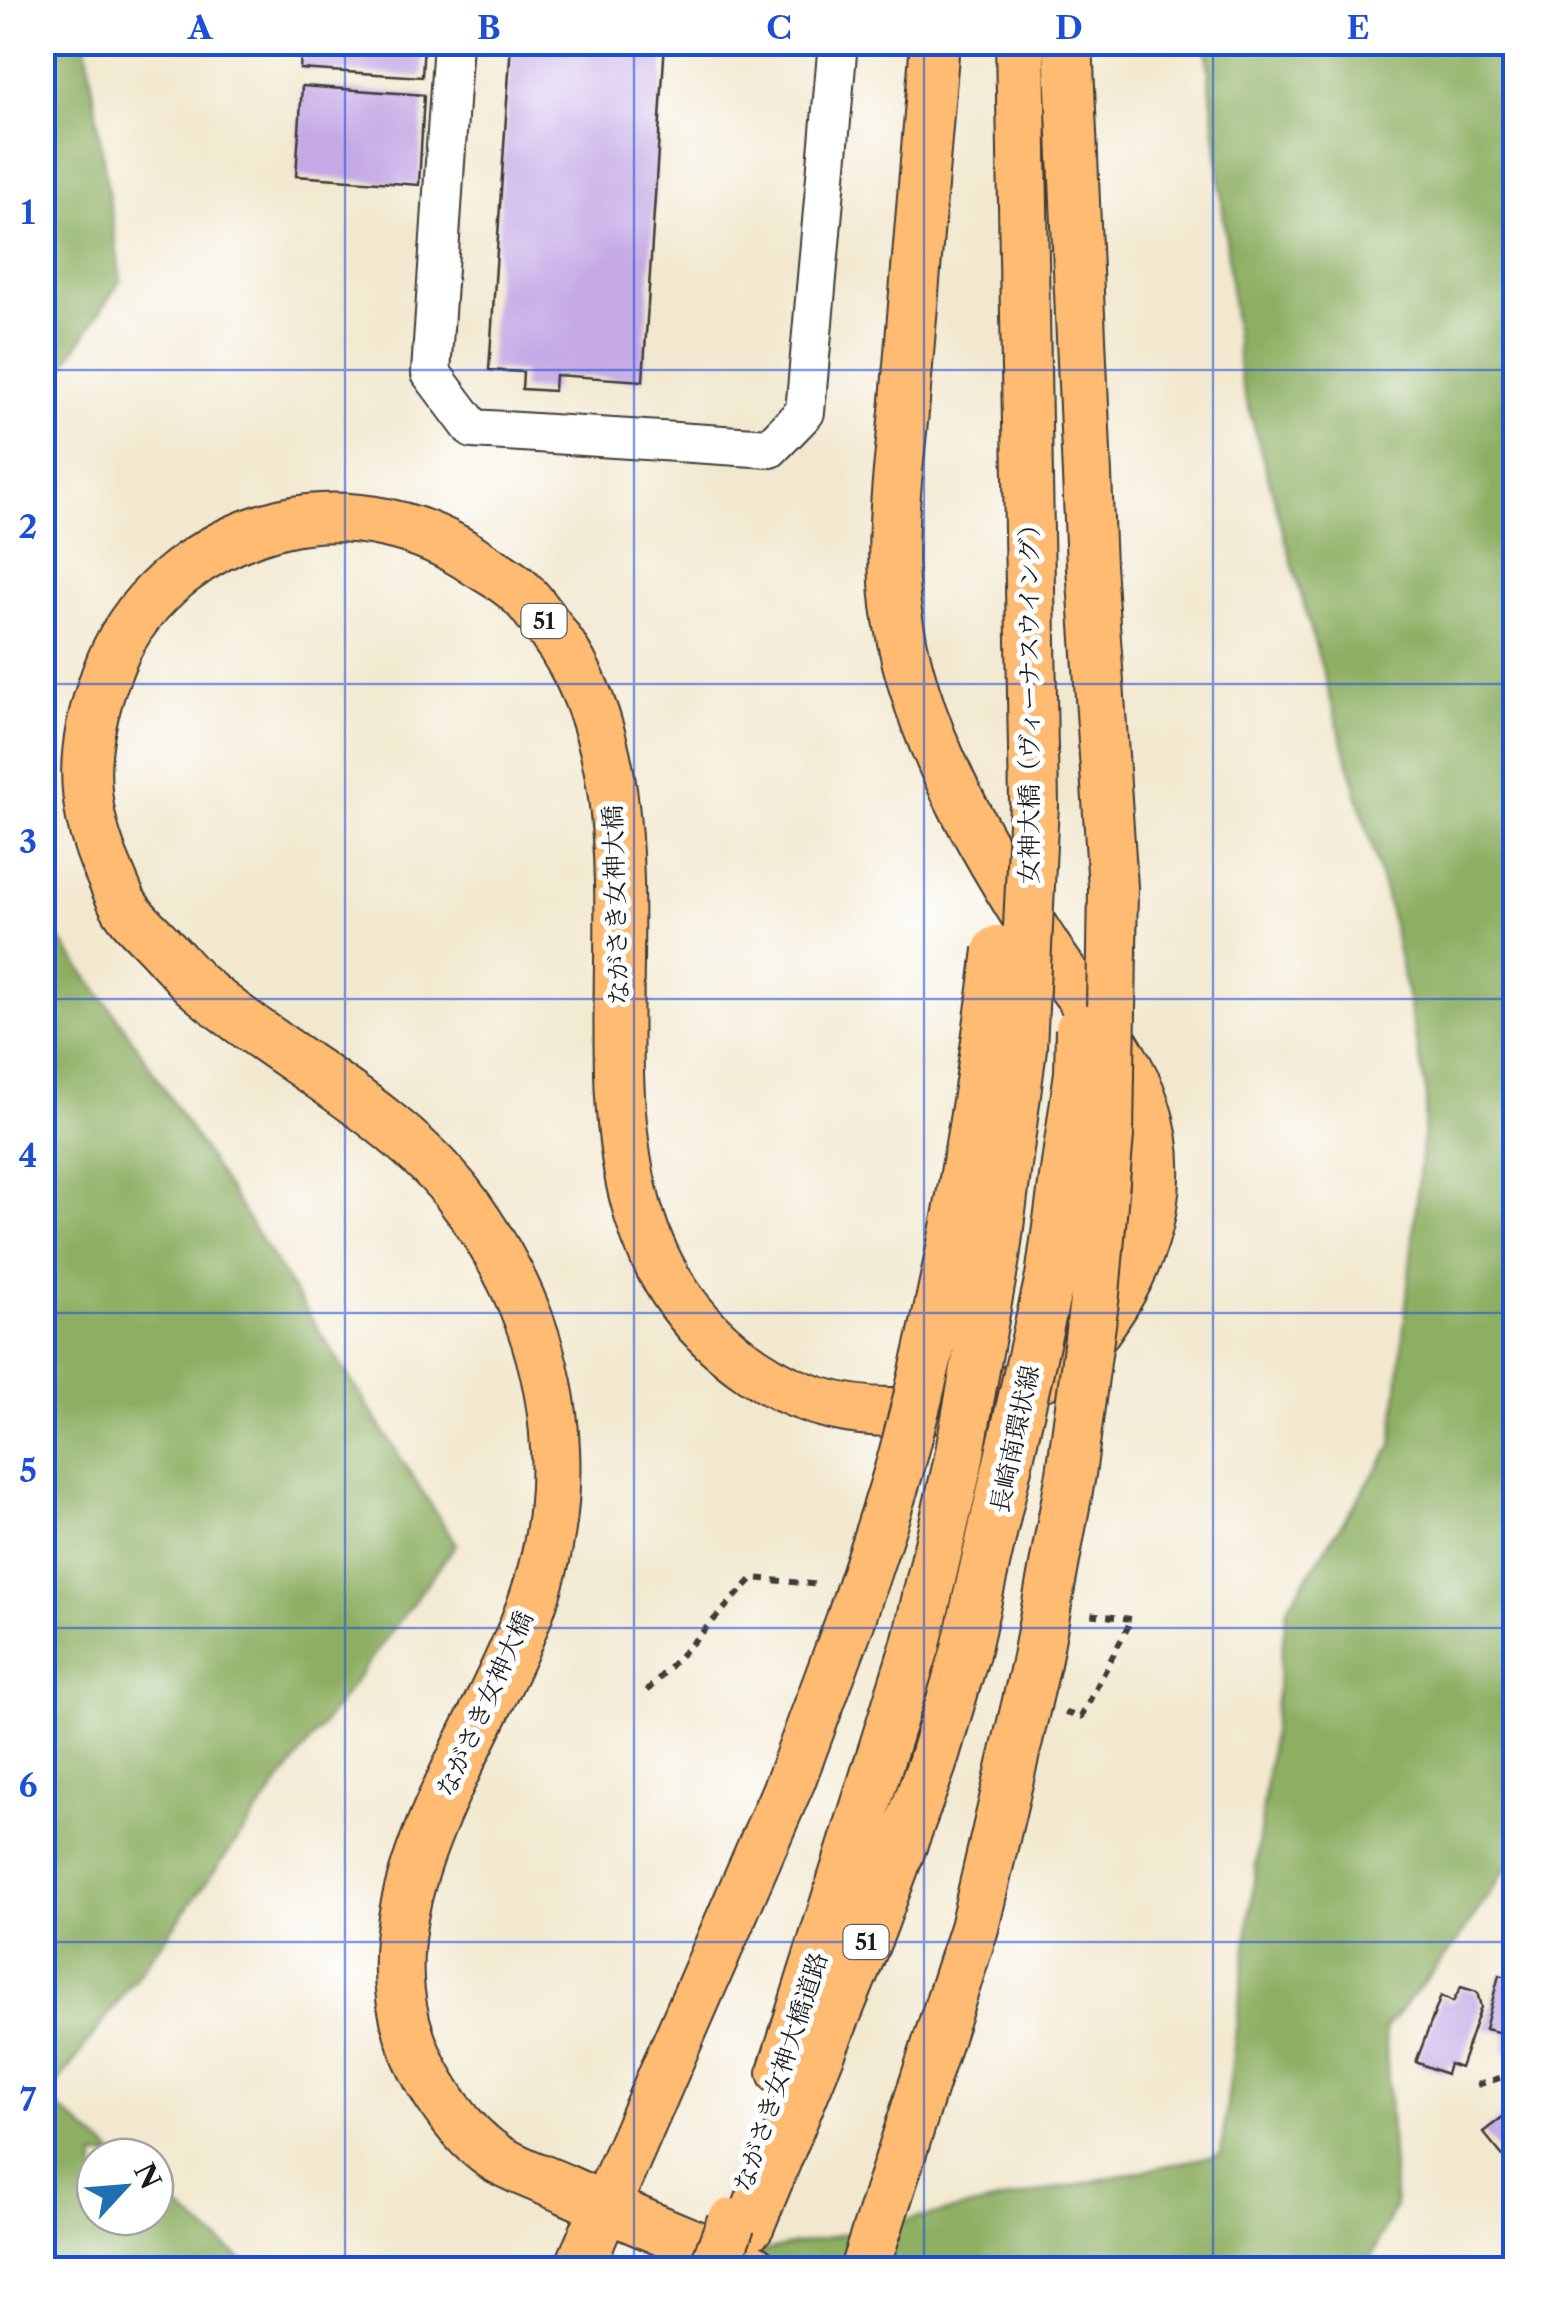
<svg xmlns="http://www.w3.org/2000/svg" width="1558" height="2312" font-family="'Libre Caslon Text','Noto Serif JP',serif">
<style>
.forest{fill:#8daf62;stroke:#54663f;stroke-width:2.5}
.building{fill:#c4a9e5}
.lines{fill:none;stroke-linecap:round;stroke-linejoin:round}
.minor-casing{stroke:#3c3b37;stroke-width:42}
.major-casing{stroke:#3c3b37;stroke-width:52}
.path{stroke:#3c3b37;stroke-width:6;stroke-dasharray:8 8;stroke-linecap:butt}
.minor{stroke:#fff;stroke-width:38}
.major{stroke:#ffbb71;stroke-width:48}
.major-bridge-casing{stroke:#3c3b37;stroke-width:52;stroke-linecap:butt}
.major-bridge{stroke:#ffbb71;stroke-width:48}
.grid{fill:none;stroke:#1d4ed8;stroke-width:2.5;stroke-opacity:0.55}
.labels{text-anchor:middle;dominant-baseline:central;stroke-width:10;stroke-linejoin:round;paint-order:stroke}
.shield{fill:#fff;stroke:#606060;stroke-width:2.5}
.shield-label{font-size:22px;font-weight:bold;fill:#1c1c1c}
.street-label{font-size:25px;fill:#1c1c1c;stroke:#fff}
.neatline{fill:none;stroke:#1d4ed8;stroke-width:4}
.grid-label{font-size:32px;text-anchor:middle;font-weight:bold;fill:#1d4ed8}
</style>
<rect width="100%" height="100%" fill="#fff"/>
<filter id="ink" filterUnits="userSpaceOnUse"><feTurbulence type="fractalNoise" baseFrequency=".01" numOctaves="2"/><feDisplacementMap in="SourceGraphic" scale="20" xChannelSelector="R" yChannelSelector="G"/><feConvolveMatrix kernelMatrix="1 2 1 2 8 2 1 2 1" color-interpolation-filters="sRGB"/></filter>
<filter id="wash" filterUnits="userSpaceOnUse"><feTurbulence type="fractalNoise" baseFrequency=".0048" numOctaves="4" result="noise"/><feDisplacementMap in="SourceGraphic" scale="40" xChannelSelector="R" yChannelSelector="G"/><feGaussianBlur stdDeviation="2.25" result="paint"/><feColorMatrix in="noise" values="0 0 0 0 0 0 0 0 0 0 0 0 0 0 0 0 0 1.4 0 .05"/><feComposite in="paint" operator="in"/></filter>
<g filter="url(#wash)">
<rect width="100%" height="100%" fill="#f2e8cf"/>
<path class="forest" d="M 43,42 L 86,43 L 121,280 L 43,398 Z
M 1206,43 L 1515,43 L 1515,1855 L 1457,1942 L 1385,2029 L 1395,2206 L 1366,2269 L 673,2270 L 1221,2154 L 1287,1608 L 1392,1446 L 1427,1096 L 1390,911 L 1240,377 Z
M 42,915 L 127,1031 L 456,1544 L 47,2098 L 117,2157 L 95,2157 L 95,2217 L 155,2217 L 155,2188 L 253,2269 L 43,2269 Z"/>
<g id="blocks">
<path class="building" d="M 302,42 L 424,42 L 422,77 L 300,69 Z
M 511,42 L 665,42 L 643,381 L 555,375 L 554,391 L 522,389 L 523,372 L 489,370 Z
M 302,86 L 424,95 L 419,185 L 296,176 Z
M 1499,1975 L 1516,1979 L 1516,2055 L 1503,2052 L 1506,2034 L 1485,2029 Z
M 1461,1987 L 1477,1992 L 1481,2007 L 1460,2068 L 1449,2064 L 1446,2074 L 1416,2062 L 1441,1996 L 1453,2002 Z
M 1508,2113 L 1516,2122 L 1516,2172 L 1483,2132 Z"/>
</g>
</g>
<g filter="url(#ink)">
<use href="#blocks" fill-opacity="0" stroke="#3c3b37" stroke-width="2.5"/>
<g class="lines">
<g class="minor-casing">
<path id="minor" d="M 453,42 L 431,373 L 473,429 L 770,448 L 805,412 L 838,42"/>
</g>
<g class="major-casing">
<path id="major" d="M 1020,42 L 1034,804
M 1068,42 L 1091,566
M 782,2072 L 916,1644
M 750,2225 L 871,1930 L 932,1764 L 965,1653
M 578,2270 L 791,1780 L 851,1619
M 754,2270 C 691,2243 627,2217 565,2189 C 543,2179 515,2170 495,2157 C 468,2139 445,2108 429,2080 C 331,1908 497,1737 541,1575 C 564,1493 559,1403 530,1323 C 512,1275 487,1231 455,1190 C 385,1105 275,1054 194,983 C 191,980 162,948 159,945 C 148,933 134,922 125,907 C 121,902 107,867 104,860 C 76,790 83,732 111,662 C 140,591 209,541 283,523 C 350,508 422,524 478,563 C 492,572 508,580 520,592 C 530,600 544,621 552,632 C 710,847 504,1202 753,1370 C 803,1404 862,1417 923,1410 C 981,1403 1042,1387 1086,1344 C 1090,1340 1112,1307 1115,1302 C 1152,1242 1167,1174 1145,1106 C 1127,1050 1083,1004 1051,955 C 983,851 911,730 896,605 C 888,538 899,467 905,401 C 915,281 925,162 935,42
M 864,2270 L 974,1928 L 1036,1663"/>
</g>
<path class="path" d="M 647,1691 L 753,1578 L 821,1585
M 1065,1713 L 1081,1717 L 1132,1619 L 1087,1614
M 1477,2085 L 1516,2073"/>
<use href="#minor" class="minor"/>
<use href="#major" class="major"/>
<g class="major-bridge-casing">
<path id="major-bridge" d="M 851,1619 C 869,1561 891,1503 906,1444 C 949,1282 978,1116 998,950
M 916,1644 L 958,1463 L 995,1258 L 1022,1048 L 1034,804
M 965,1653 L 1050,1277 L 1079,1073 L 1080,1029
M 1036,1663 L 1071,1474 L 1095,1294 L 1109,1135 L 1113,887 L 1091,566
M 713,2270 L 731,2223"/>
</g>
<use href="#major-bridge" class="major-bridge"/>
</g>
</g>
<path class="grid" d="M 345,42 L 345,2270M 634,42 L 634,2270M 924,42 L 924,2270M 1213,42 L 1213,2270M 42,370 L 1516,370M 42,684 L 1516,684M 42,999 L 1516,999M 42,1313 L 1516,1313M 42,1628 L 1516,1628M 42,1942 L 1516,1942"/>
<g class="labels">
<g class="shield">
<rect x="521.5" y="604" width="45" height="34" rx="8"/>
<rect x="843.5" y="1925" width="45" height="34" rx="8"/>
</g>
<g class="shield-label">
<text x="544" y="621">51</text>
<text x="866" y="1942">51</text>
</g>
<g class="street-label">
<text transform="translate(1029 698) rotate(-90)">女神大橋（ヴィーナスウイング）</text>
<text transform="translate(616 905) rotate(-92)">ながさき女神大橋</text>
<text transform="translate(1015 1439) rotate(-78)">長崎南環状線</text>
<text transform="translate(485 1704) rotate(-66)">ながさき女神大橋</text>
<text transform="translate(781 2072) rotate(-72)">ながさき女神大橋道路</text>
</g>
</g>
<rect width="1558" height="2312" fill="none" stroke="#fff" stroke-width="110"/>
<g transform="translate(125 2187) rotate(64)"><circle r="48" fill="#ffffff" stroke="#a4a4a4" stroke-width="2.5"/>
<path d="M0-8L18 38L0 25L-18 38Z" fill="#1f6fb2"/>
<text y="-15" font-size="28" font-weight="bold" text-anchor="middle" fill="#1c1c1c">N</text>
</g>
<rect x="55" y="55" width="1448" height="2202" class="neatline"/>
<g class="grid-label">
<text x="200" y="39">A</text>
<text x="489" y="39">B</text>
<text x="779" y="39">C</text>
<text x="1069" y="39">D</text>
<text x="1358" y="39">E</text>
<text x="28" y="224">1</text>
<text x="28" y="538">2</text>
<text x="28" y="853">3</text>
<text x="28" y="1167">4</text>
<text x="28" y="1482">5</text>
<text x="28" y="1797">6</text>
<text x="28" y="2111">7</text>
</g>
</svg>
